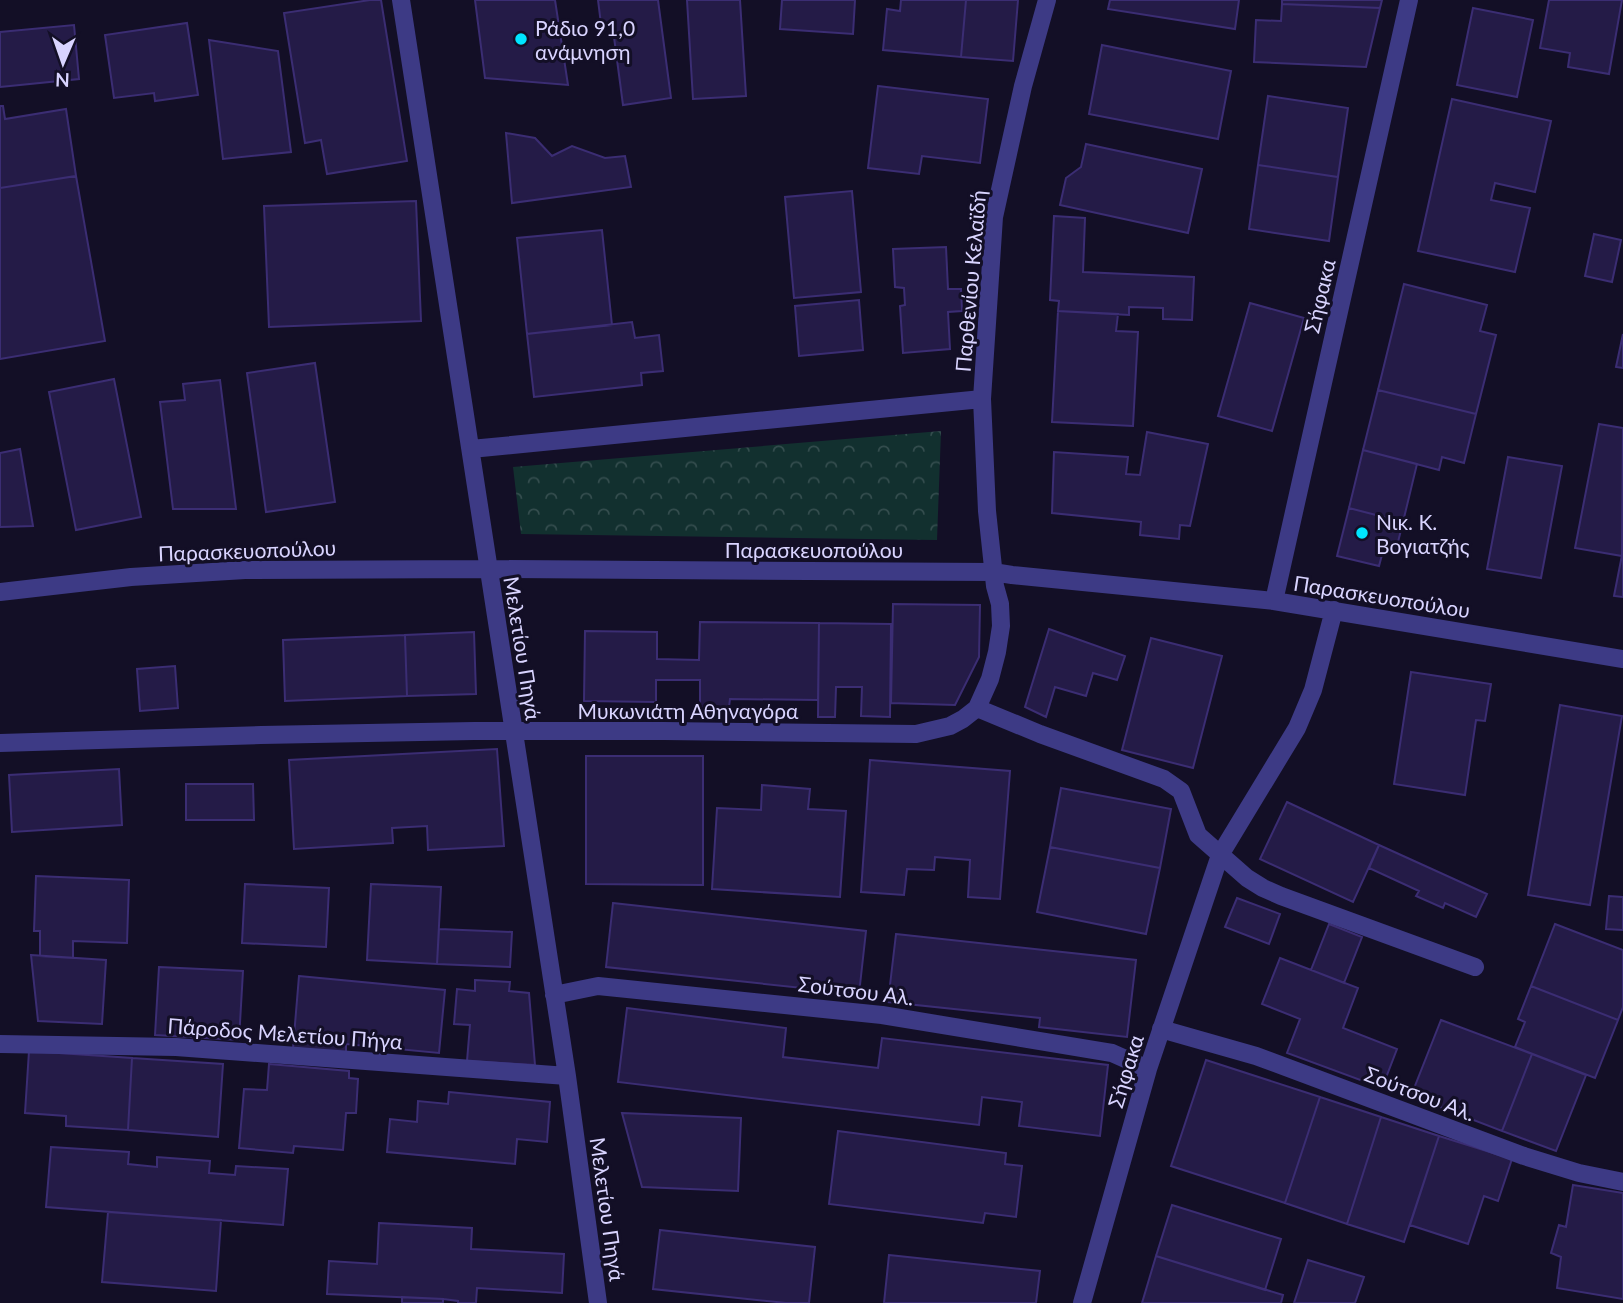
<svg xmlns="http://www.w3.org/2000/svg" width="1623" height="1303" font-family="Lato,sans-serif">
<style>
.park{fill:url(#park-crowns)}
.building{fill:#241b47;stroke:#3b2d73;stroke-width:2}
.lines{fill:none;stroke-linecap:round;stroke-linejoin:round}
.minor{stroke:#3d3a85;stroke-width:18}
.poi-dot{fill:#00e5ff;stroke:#130f26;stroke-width:2.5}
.labels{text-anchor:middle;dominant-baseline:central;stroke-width:6;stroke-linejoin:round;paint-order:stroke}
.poi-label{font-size:21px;fill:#d9d4ff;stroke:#130f26;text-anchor:start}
.street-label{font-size:21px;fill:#d9d4ff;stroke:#130f26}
</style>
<defs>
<pattern id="park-crowns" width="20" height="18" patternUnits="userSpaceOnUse" patternTransform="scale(1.75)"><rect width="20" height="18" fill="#12302f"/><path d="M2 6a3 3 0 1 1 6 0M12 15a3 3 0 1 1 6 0" fill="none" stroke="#344d4e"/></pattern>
</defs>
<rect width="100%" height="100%" fill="#130f26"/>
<path class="park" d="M 941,431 L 937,540 L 521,534 L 513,467 Z"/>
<path class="building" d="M 370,0 L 381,0 L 407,161 L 327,174 L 321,140 L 305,143 L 284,13 Z
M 475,0 L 555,0 L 568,85 L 485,78 Z
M 598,0 L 658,0 L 671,98 L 623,105 L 612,22 L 601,24 Z
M 687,0 L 740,0 L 746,96 L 693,99 Z
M 782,0 L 855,0 L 853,34 L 780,29 Z
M 901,0 L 966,0 L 961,57 L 883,50 L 887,9 L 900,11 Z
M 966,0 L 1018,0 L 1013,61 L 961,57 Z
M 1110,0 L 1239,0 L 1235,29 L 1108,9 Z
M 1282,0 L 1382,0 L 1380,8 L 1282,4 Z
M 1549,0 L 1622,0 L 1609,74 L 1568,67 L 1570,53 L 1540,48 Z
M 1282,4 L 1380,8 L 1366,67 L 1254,62 L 1256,20 L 1281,21 Z
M 1473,8 L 1533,20 L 1517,97 L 1457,85 Z
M 187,23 L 198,95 L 155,101 L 154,93 L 114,98 L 105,35 Z
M 74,25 L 79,79 L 0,87 L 0,32 Z
M 209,40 L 278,51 L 291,152 L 223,159 Z
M 1102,45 L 1231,71 L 1218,139 L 1089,114 Z
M 878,86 L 988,99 L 980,163 L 922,156 L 919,174 L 868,168 Z
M 1268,96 L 1348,108 L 1338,177 L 1258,165 Z
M 1452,99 L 1551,121 L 1535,192 L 1495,183 L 1491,200 L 1530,208 L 1515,272 L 1418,251 Z
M 0,106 L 3,106 L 5,119 L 66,109 L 76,176 L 0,188 Z
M 506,133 L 535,138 L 552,156 L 572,146 L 605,158 L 625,156 L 631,187 L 512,203 Z
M 1086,144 L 1202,169 L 1188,233 L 1060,205 L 1066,178 L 1081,167 Z
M 1258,165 L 1338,177 L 1329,241 L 1249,229 Z
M 76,176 L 105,341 L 0,359 L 0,188 Z
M 852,191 L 861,292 L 794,298 L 785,197 Z
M 416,201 L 421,321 L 269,327 L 264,206 Z
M 1054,216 L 1085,218 L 1083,272 L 1194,277 L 1192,320 L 1163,319 L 1163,308 L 1129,307 L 1129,315 L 1058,311 L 1059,301 L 1050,300 Z
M 602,230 L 612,325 L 527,334 L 517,238 Z
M 1594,234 L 1621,240 L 1612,282 L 1585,276 Z
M 946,247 L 948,289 L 961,289 L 962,311 L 948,312 L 950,349 L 903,353 L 900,306 L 905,305 L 904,288 L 895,287 L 893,249 Z
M 1404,284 L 1487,305 L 1480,331 L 1496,335 L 1476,414 L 1378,390 Z
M 859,300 L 863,350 L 799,356 L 795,306 Z
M 1250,303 L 1304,318 L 1272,431 L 1218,416 Z
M 1058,311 L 1118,314 L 1116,331 L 1138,332 L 1133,426 L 1052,422 Z
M 632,322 L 635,338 L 659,335 L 663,371 L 641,373 L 642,385 L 534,397 L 527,334 Z
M 1623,334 L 1623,368 L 1616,367 Z
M 315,363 L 335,502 L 266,512 L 247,373 Z
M 114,379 L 141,517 L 76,530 L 49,392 Z
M 220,380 L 236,509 L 173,509 L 160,402 L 185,400 L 183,384 Z
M 1378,390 L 1476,414 L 1464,463 L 1442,457 L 1439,470 L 1363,450 Z
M 1599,424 L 1623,428 L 1622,556 L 1575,548 Z
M 1147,432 L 1208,444 L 1190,526 L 1180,525 L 1179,539 L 1140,535 L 1141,522 L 1052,513 L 1054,452 L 1128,457 L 1126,474 L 1140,475 Z
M 20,449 L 33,526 L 0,527 L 0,453 Z
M 1363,450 L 1417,464 L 1403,522 L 1349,508 Z
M 1508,457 L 1562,466 L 1541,578 L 1487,569 Z
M 1349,508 L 1403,522 L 1395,554 L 1383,551 L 1379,566 L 1337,556 Z
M 1623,550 L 1623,597 L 1614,596 Z
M 893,604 L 980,605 L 979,657 L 955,705 L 891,703 Z
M 700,622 L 819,623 L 818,700 L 730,699 L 729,707 L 700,707 L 700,680 L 656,680 L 656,702 L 584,701 L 585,631 L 657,632 L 657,659 L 699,660 Z
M 819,623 L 891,624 L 890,717 L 861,716 L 862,687 L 836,687 L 835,717 L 818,717 Z
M 1049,629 L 1125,656 L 1117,680 L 1093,673 L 1086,696 L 1055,687 L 1046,717 L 1025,707 Z
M 474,632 L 476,694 L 407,696 L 405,635 Z
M 405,635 L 407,696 L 285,701 L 283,640 Z
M 1151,638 L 1222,656 L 1193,768 L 1122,750 Z
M 175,666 L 178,708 L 140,711 L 137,669 Z
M 1411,672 L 1491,684 L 1485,721 L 1476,720 L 1465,795 L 1394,784 Z
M 1560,705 L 1622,716 L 1590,905 L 1528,895 Z
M 497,749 L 504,846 L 428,850 L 427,826 L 392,828 L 393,843 L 294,849 L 289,760 Z
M 586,756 L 703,756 L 703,885 L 586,884 Z
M 870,760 L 1010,771 L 1000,899 L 968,897 L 970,860 L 935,857 L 934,870 L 907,869 L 904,895 L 861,892 Z
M 119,769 L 122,825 L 12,832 L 9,775 Z
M 186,784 L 253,784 L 254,820 L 186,820 Z
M 762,785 L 810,789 L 808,809 L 846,811 L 840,897 L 712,889 L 717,808 L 761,810 Z
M 1061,788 L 1171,809 L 1160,868 L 1050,847 Z
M 1287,802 L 1379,845 L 1353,902 L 1260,859 Z
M 1379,845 L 1487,894 L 1476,917 L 1445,903 L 1443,908 L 1416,896 L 1419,891 L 1369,868 Z
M 1050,847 L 1160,868 L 1146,934 L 1037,912 Z
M 36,876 L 129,880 L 127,943 L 73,941 L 73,958 L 40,956 L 40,931 L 34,931 Z
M 245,884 L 329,888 L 326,947 L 242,943 Z
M 371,884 L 441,887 L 437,964 L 367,960 Z
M 1609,896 L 1623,897 L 1623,930 L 1606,929 Z
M 1237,898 L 1280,914 L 1269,944 L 1225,927 Z
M 613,903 L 866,931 L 859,994 L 606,967 Z
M 1329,924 L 1362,937 L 1344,983 L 1311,970 Z
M 1555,924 L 1623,950 L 1623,1007 L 1618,1020 L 1531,986 Z
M 439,929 L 512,932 L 510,967 L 437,964 Z
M 896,934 L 1136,960 L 1127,1037 L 1039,1027 L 1040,1018 L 888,1002 Z
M 31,955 L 106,960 L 102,1024 L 38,1021 Z
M 1280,958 L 1358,988 L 1343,1028 L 1397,1049 L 1382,1088 L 1287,1053 L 1300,1019 L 1262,1004 Z
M 159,967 L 243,971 L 239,1040 L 155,1035 Z
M 299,976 L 445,990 L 439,1053 L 346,1044 L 346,1053 L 293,1048 Z
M 475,980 L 510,982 L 509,991 L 529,993 L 535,1065 L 467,1061 L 470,1025 L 454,1024 L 457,989 L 475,991 Z
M 1531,986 L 1618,1020 L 1595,1078 L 1515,1047 L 1525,1022 L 1518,1019 Z
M 627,1008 L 786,1028 L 783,1057 L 878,1068 L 882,1038 L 1108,1065 L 1100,1136 L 1019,1126 L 1022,1102 L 982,1097 L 979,1125 L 618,1082 Z
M 1441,1020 L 1532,1054 L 1502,1131 L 1411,1096 Z
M 29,1051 L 132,1058 L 128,1130 L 66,1126 L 66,1116 L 25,1113 Z
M 1532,1054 L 1586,1075 L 1556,1151 L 1502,1131 Z
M 132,1058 L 223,1064 L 218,1137 L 128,1130 Z
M 1206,1060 L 1320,1097 L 1285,1203 L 1171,1166 Z
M 269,1064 L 349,1071 L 349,1078 L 358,1079 L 356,1113 L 346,1113 L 343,1150 L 294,1146 L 293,1153 L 239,1148 L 244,1089 L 267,1090 Z
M 449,1092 L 550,1102 L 547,1142 L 517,1139 L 515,1164 L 387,1152 L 390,1119 L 417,1122 L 418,1101 L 448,1104 Z
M 1320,1097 L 1381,1117 L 1347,1224 L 1285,1203 Z
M 622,1113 L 741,1118 L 738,1191 L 642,1187 Z
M 1381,1117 L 1439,1136 L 1404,1242 L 1347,1224 Z
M 838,1131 L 1006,1153 L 1005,1164 L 1022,1166 L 1016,1217 L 985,1213 L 983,1223 L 829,1204 Z
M 1439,1136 L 1512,1159 L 1498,1201 L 1484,1196 L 1468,1244 L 1410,1225 Z
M 51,1147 L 129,1152 L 128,1164 L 157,1167 L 157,1157 L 210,1161 L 209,1173 L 235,1175 L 236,1166 L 288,1169 L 283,1225 L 46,1207 Z
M 1573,1185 L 1623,1193 L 1623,1299 L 1557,1288 L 1561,1257 L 1551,1253 L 1559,1225 L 1566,1227 Z
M 1172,1205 L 1281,1239 L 1265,1290 L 1156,1256 Z
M 108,1212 L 221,1220 L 216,1291 L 102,1282 Z
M 379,1223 L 472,1228 L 471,1249 L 564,1254 L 562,1293 L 477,1288 L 476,1303 L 458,1303 L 458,1301 L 443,1299 L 327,1294 L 329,1261 L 377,1264 Z
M 660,1230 L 815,1247 L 809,1303 L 786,1303 L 653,1289 Z
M 889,1255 L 1040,1271 L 1036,1303 L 884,1303 Z
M 1156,1256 L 1283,1295 L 1281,1303 L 1142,1303 Z
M 1308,1260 L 1364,1277 L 1355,1303 L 1294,1303 Z
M 402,1297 L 443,1299 L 443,1303 L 402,1303 Z"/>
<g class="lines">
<path class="minor" d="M 401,0 L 567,1076 L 598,1303
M 471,449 L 982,399
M 0,592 L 131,577 L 245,570 L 488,569 L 993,572 L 1012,575 L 1274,601 L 1623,659
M 1274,601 L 1409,0
M 977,708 L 1040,734 L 1164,779 L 1181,791 L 1198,835 L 1247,878 L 1263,888 L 1281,896 L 1475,967
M 0,743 L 261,735 L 474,731 L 664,731 L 916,734 L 950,726 L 963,719 L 977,708 L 990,679 L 997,652 L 1001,626 L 1000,604 L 995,586 L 987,511 L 982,399 L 994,217 L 1023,86 L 1047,0
M 554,995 L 598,986 L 882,1015 L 1112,1053 L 1148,1069
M 1161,1029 L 1256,1056 L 1524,1156 L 1579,1173 L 1623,1182
M 0,1044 L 176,1047 L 567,1076
M 1082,1303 L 1148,1069 L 1220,855 L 1297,728 L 1313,690 L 1334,610"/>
</g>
<g class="poi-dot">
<circle cx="521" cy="39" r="7"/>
<circle cx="1362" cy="533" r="7"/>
</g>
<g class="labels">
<g class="poi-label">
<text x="535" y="27">Ράδιο 91,0<tspan x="535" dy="24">ανάμνηση</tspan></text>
<text x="1376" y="521">Νικ. Κ.<tspan x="1376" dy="24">Βογιατζής</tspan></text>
</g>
<g class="street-label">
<text transform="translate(970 281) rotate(-85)">Παρθενίου Κελαϊδή</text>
<text transform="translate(1319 296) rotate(-77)">Σήφακα</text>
<text x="814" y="549">Παρασκευοπούλου</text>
<text transform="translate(247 550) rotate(-2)">Παρασκευοπούλου</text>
<text transform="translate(1382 596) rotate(9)">Παρασκευοπούλου</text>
<text transform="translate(523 648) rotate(81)">Μελετίου Πηγά</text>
<text x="688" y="710">Μυκωνιάτη Αθηναγόρα</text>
<text transform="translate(856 990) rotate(7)">Σούτσου Αλ.</text>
<text transform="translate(285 1033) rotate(4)">Πάροδος Μελετίου Πήγα</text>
<text transform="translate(1125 1071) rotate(-73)">Σήφακα</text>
<text transform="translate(1420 1093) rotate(21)">Σούτσου Αλ.</text>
<text transform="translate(608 1209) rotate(82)">Μελετίου Πηγά</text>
</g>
</g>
<g transform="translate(63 63) rotate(182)" stroke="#130f26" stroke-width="5" paint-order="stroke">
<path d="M0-5L12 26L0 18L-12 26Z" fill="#d9d4ff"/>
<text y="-10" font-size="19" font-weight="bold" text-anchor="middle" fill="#d9d4ff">N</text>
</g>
</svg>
